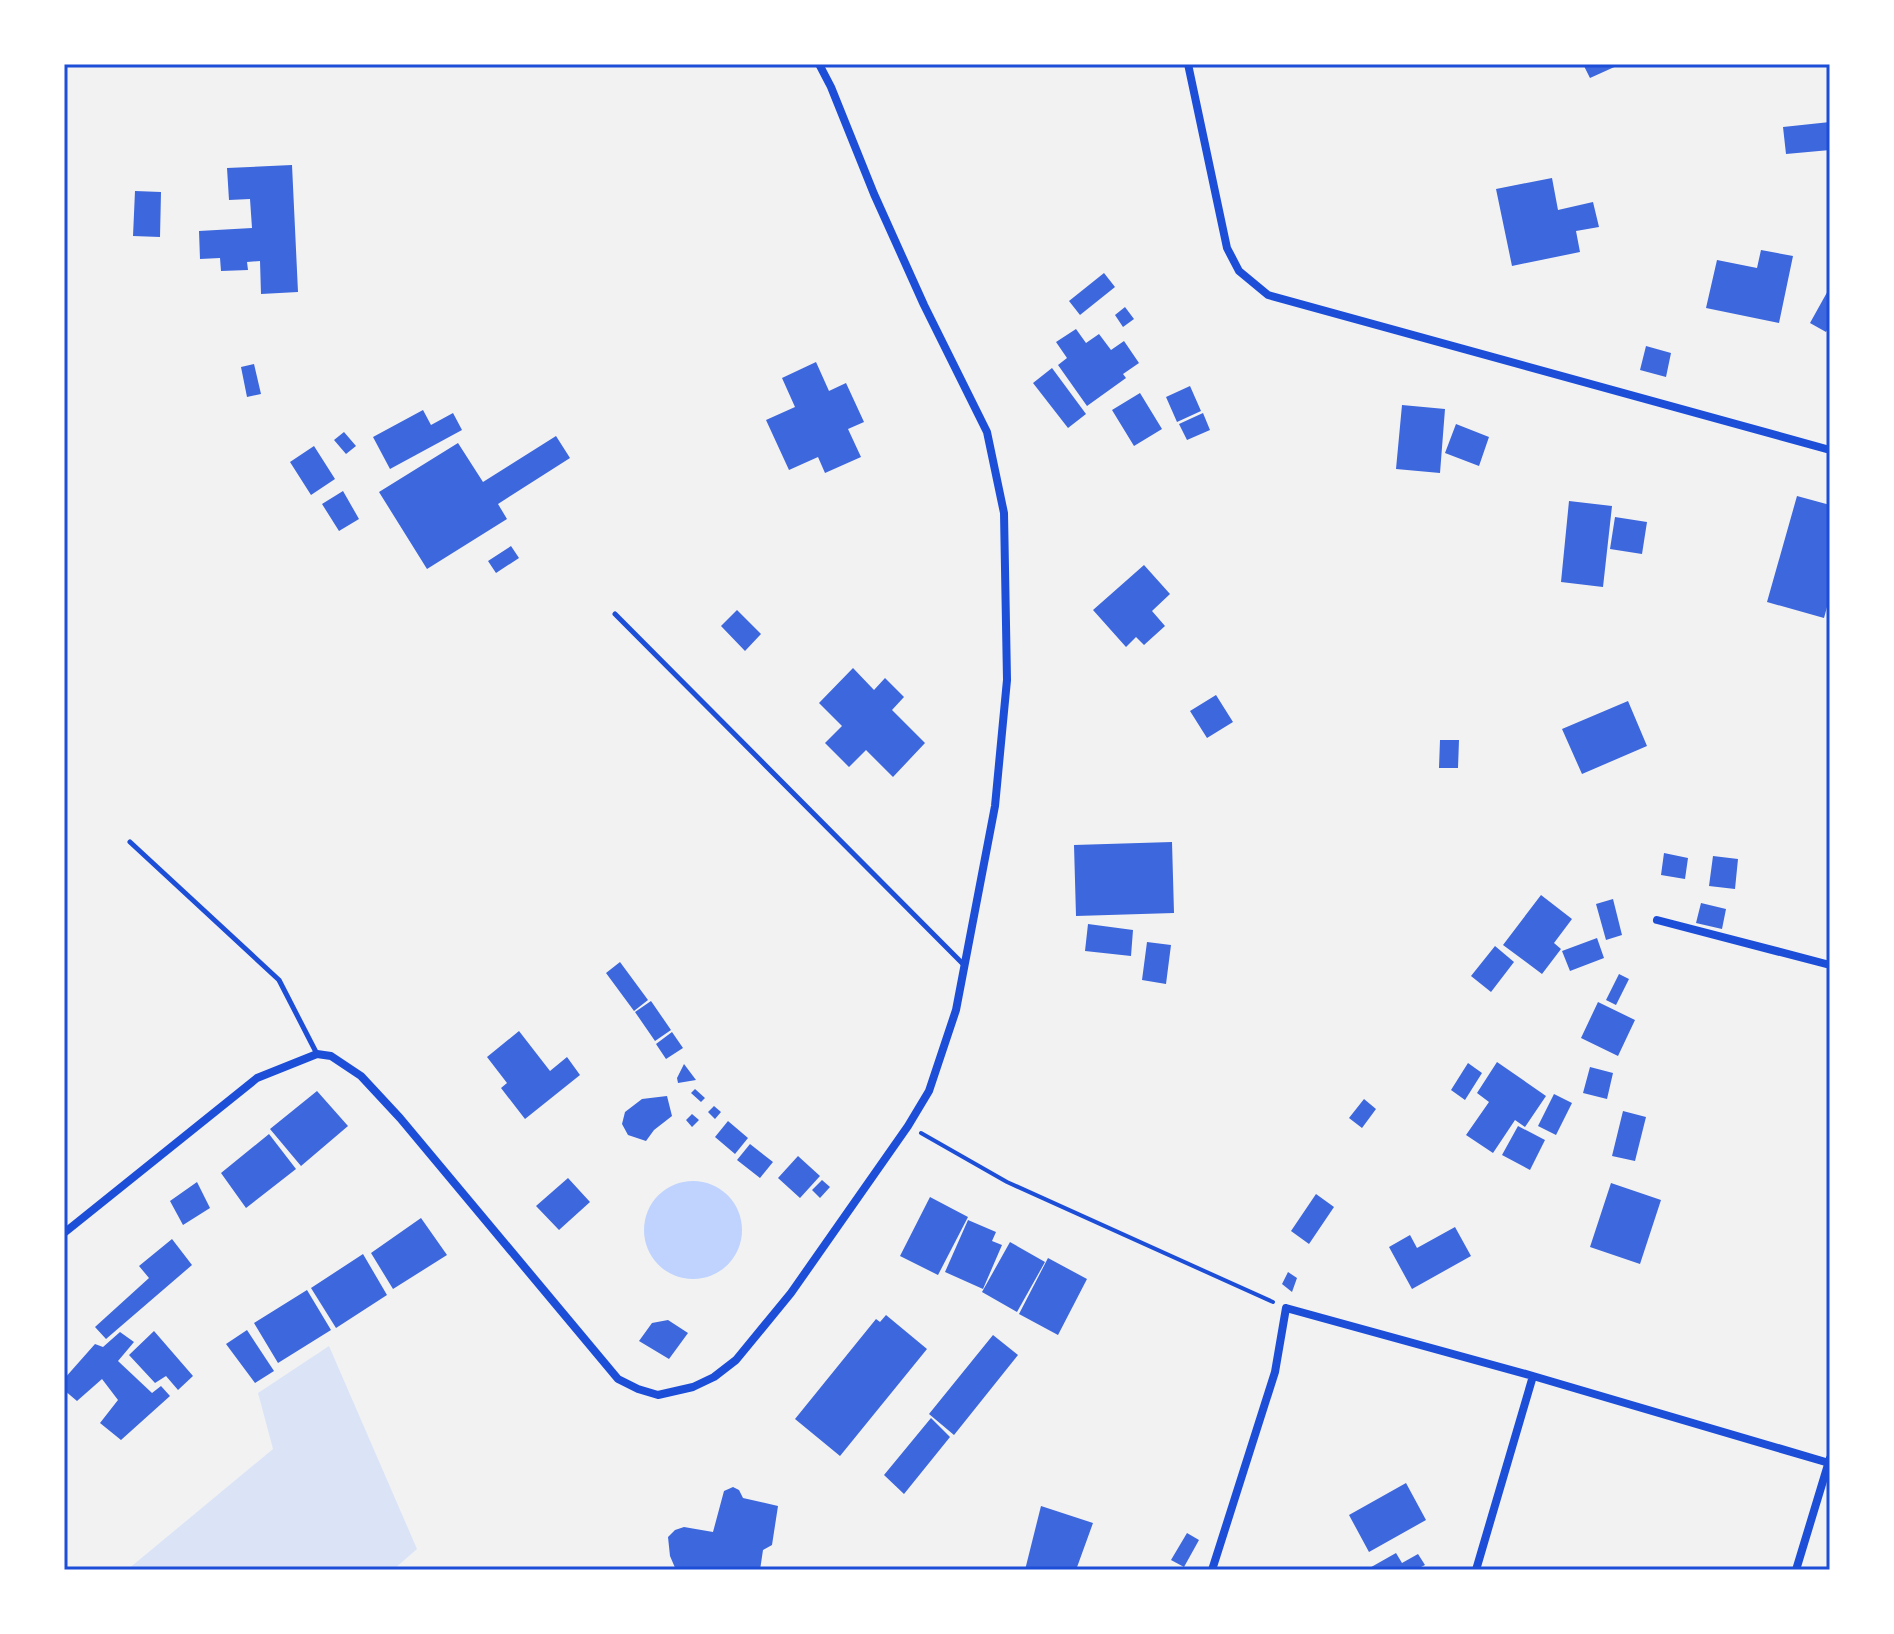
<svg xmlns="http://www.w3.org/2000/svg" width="1894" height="1634" font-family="Cabin,sans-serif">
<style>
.green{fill:#dbe4f7}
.water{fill:#bfd3fe}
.building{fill:#3d67dc}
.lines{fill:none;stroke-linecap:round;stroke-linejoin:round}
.path{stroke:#1d4ed8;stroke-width:4}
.service{stroke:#1d4ed8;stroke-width:5}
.minor{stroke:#1d4ed8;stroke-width:8}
.neatline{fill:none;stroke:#1d4ed8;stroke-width:3}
</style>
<rect width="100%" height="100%" fill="#f2f2f2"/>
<path class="green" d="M 329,1346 L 417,1549 L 393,1570 L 127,1570 L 273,1449 L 258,1393 Z"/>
<path class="water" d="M644 1230a49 49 0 1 1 98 0a49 49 0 1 1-98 0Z"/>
<path class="building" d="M 1583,64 L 1621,64 L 1590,78 Z
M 1830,122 L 1830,150 L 1786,154 L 1783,127 Z
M 292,165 L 298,292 L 261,294 L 260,261 L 247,262 L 248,270 L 221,271 L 220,258 L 200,259 L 199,231 L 252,228 L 250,199 L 229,200 L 227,168 Z
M 1552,178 L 1558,210 L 1593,202 L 1599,227 L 1576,231 L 1580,252 L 1512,266 L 1496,189 Z
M 135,191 L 161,192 L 160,237 L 133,236 Z
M 1761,250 L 1793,256 L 1779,323 L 1706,308 L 1717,260 L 1757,268 Z
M 1104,273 L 1115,287 L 1080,315 L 1069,301 Z
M 1830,287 L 1830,325 L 1826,332 L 1810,323 Z
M 1125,307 L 1134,319 L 1123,327 L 1115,315 Z
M 1076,329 L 1086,343 L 1099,334 L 1111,350 L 1124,341 L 1139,363 L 1123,374 L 1126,378 L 1087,406 L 1058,365 L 1067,358 L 1056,342 Z
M 1646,346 L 1671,353 L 1666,377 L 1640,370 Z
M 816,362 L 829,391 L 846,383 L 864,422 L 848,429 L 861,457 L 825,473 L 818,457 L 789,470 L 766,420 L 795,407 L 782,378 Z
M 254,364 L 261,394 L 247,397 L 241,367 Z
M 1052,368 L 1086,414 L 1068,428 L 1033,383 Z
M 1190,386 L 1201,411 L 1177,422 L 1166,397 Z
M 1140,393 L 1162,429 L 1134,446 L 1112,410 Z
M 1402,405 L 1445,409 L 1440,473 L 1396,469 Z
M 423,410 L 431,425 L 453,413 L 462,430 L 390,469 L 373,437 Z
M 1203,413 L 1210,430 L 1187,440 L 1179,424 Z
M 1456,424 L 1489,437 L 1479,466 L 1445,453 Z
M 344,432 L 356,446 L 346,454 L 334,440 Z
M 556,436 L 570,458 L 498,504 L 507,519 L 427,569 L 379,492 L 458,443 L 483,482 Z
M 314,446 L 335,479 L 311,495 L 290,462 Z
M 343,491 L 359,519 L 339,531 L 322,504 Z
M 1797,496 L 1830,505 L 1830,596 L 1824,618 L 1767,602 Z
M 1569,501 L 1612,506 L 1603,587 L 1561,582 Z
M 1615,517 L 1647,522 L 1642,554 L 1610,549 Z
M 511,546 L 519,558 L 496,573 L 488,561 Z
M 1144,565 L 1170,594 L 1152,611 L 1165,626 L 1144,645 L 1136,637 L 1126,647 L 1093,610 Z
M 737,610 L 761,634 L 745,651 L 721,626 Z
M 853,668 L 874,690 L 885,678 L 904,697 L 892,710 L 925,743 L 893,777 L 866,750 L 849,767 L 825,743 L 842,726 L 819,703 Z
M 1216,695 L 1233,722 L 1207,738 L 1190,711 Z
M 1628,701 L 1647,746 L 1582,774 L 1562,729 Z
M 1440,740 L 1459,740 L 1458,768 L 1439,768 Z
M 1172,842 L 1174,913 L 1076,916 L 1074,845 Z
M 1664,853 L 1688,858 L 1685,879 L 1661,875 Z
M 1713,856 L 1738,859 L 1735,889 L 1709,886 Z
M 1541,895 L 1572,919 L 1554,943 L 1561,949 L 1542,974 L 1503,945 Z
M 1613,899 L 1622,935 L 1606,940 L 1596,904 Z
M 1701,903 L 1726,909 L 1722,929 L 1696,923 Z
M 1088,924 L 1133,930 L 1131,956 L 1085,951 Z
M 1597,938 L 1604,958 L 1570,971 L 1562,951 Z
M 1147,942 L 1171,945 L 1166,984 L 1142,980 Z
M 1495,946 L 1514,962 L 1491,992 L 1471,976 Z
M 620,962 L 648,1000 L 634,1011 L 606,973 Z
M 1619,974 L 1629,979 L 1616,1005 L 1606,1000 Z
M 651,1001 L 671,1030 L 655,1041 L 635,1012 Z
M 1598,1002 L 1635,1020 L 1618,1056 L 1581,1038 Z
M 519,1031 L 550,1071 L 567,1057 L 580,1075 L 525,1119 L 501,1088 L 507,1083 L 487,1057 Z
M 672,1032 L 683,1048 L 666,1059 L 656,1044 Z
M 1497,1062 L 1546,1096 L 1525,1127 L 1515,1120 L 1493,1153 L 1466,1135 L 1489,1102 L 1477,1093 Z
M 1468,1063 L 1482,1073 L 1465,1100 L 1451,1090 Z
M 684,1064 L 696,1080 L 678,1083 L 677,1078 Z
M 1590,1067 L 1613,1073 L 1607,1099 L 1583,1093 Z
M 695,1089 L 705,1098 L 701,1102 L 691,1093 Z
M 317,1091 L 348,1126 L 301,1166 L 270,1129 Z
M 1554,1094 L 1572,1103 L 1556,1135 L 1538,1126 Z
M 667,1096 L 672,1116 L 654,1130 L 646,1141 L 628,1135 L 622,1124 L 625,1112 L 642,1099 Z
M 1364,1099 L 1376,1109 L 1362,1128 L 1349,1118 Z
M 714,1106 L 721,1112 L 715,1119 L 708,1112 Z
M 1623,1111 L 1646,1117 L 1635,1161 L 1612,1156 Z
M 692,1114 L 699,1120 L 692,1127 L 686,1120 Z
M 728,1121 L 748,1138 L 735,1154 L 715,1137 Z
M 1518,1126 L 1545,1140 L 1530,1170 L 1502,1155 Z
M 269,1134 L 296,1169 L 246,1208 L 221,1173 Z
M 750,1144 L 773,1162 L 760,1178 L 737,1160 Z
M 798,1156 L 820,1176 L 800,1198 L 778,1178 Z
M 568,1178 L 590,1202 L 559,1230 L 536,1206 Z
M 822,1180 L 830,1187 L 820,1198 L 812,1190 Z
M 197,1182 L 210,1208 L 183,1225 L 170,1201 Z
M 1611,1183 L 1661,1200 L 1640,1264 L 1590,1247 Z
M 1316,1194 L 1334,1207 L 1309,1244 L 1291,1231 Z
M 930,1197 L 968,1217 L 938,1275 L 900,1256 Z
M 421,1218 L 447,1255 L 393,1289 L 371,1253 Z
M 968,1220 L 996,1232 L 992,1241 L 1002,1245 L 983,1289 L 945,1272 Z
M 1455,1227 L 1471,1256 L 1412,1289 L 1389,1247 L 1410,1235 L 1417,1248 Z
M 172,1239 L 192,1265 L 106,1339 L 95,1327 L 149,1278 L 139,1266 Z
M 1010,1242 L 1045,1262 L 1017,1312 L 982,1292 Z
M 363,1254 L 387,1295 L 336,1328 L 311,1288 Z
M 1048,1258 L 1087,1279 L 1058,1335 L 1019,1314 Z
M 1288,1272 L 1297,1278 L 1292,1292 L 1282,1284 Z
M 307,1290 L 331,1330 L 278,1363 L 254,1323 Z
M 886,1315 L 927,1349 L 840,1456 L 795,1419 L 876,1319 L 880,1322 Z
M 668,1320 L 688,1333 L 669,1359 L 639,1341 L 652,1323 Z
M 247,1330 L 274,1371 L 255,1383 L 226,1344 Z
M 154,1331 L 193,1376 L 178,1390 L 166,1376 L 155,1383 L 129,1355 Z
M 120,1332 L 134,1342 L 118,1361 L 152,1393 L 161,1386 L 170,1396 L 121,1440 L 100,1423 L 118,1400 L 102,1379 L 77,1401 L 64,1390 L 64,1379 L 95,1344 L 103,1347 Z
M 993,1335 L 1018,1355 L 954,1435 L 929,1414 Z
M 931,1418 L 950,1437 L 904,1494 L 884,1475 Z
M 1406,1483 L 1426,1520 L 1369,1552 L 1349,1515 Z
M 733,1487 L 739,1490 L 743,1498 L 778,1506 L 772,1545 L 763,1550 L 760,1570 L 676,1570 L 670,1556 L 668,1537 L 675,1530 L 684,1527 L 713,1532 L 724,1491 Z
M 1041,1506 L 1093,1523 L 1076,1570 L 1025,1570 Z
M 1187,1533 L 1199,1540 L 1184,1567 L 1171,1560 Z
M 1396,1553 L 1402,1563 L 1418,1554 L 1425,1565 L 1415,1570 L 1366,1570 Z"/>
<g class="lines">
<path class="path" d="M 921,1133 L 1007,1182 L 1273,1302"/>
<path class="service" d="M 615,614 L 964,965
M 130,842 L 279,980 L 317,1054"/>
<path class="minor" d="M 1188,64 L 1227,248 L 1239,271 L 1268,295 L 1830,450
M 1657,920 L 1830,965
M 64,1233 L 257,1078 L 317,1054 L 331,1056 L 361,1076 L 400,1118 L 618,1379 L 638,1389 L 658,1395 L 693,1387 L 714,1377 L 736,1360 L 791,1293 L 908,1126 L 929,1091 L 956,1010 L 995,806 L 1007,680 L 1004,513 L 987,432 L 924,305 L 874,194 L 831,87 L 819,64
M 1212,1570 L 1275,1372 L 1286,1308 L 1533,1376 L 1829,1463
M 1476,1570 L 1533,1376
M 1796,1570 L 1830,1458"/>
</g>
<rect width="1894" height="1634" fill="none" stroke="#ffffff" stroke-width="132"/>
<rect x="66" y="66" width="1762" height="1502" class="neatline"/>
</svg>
